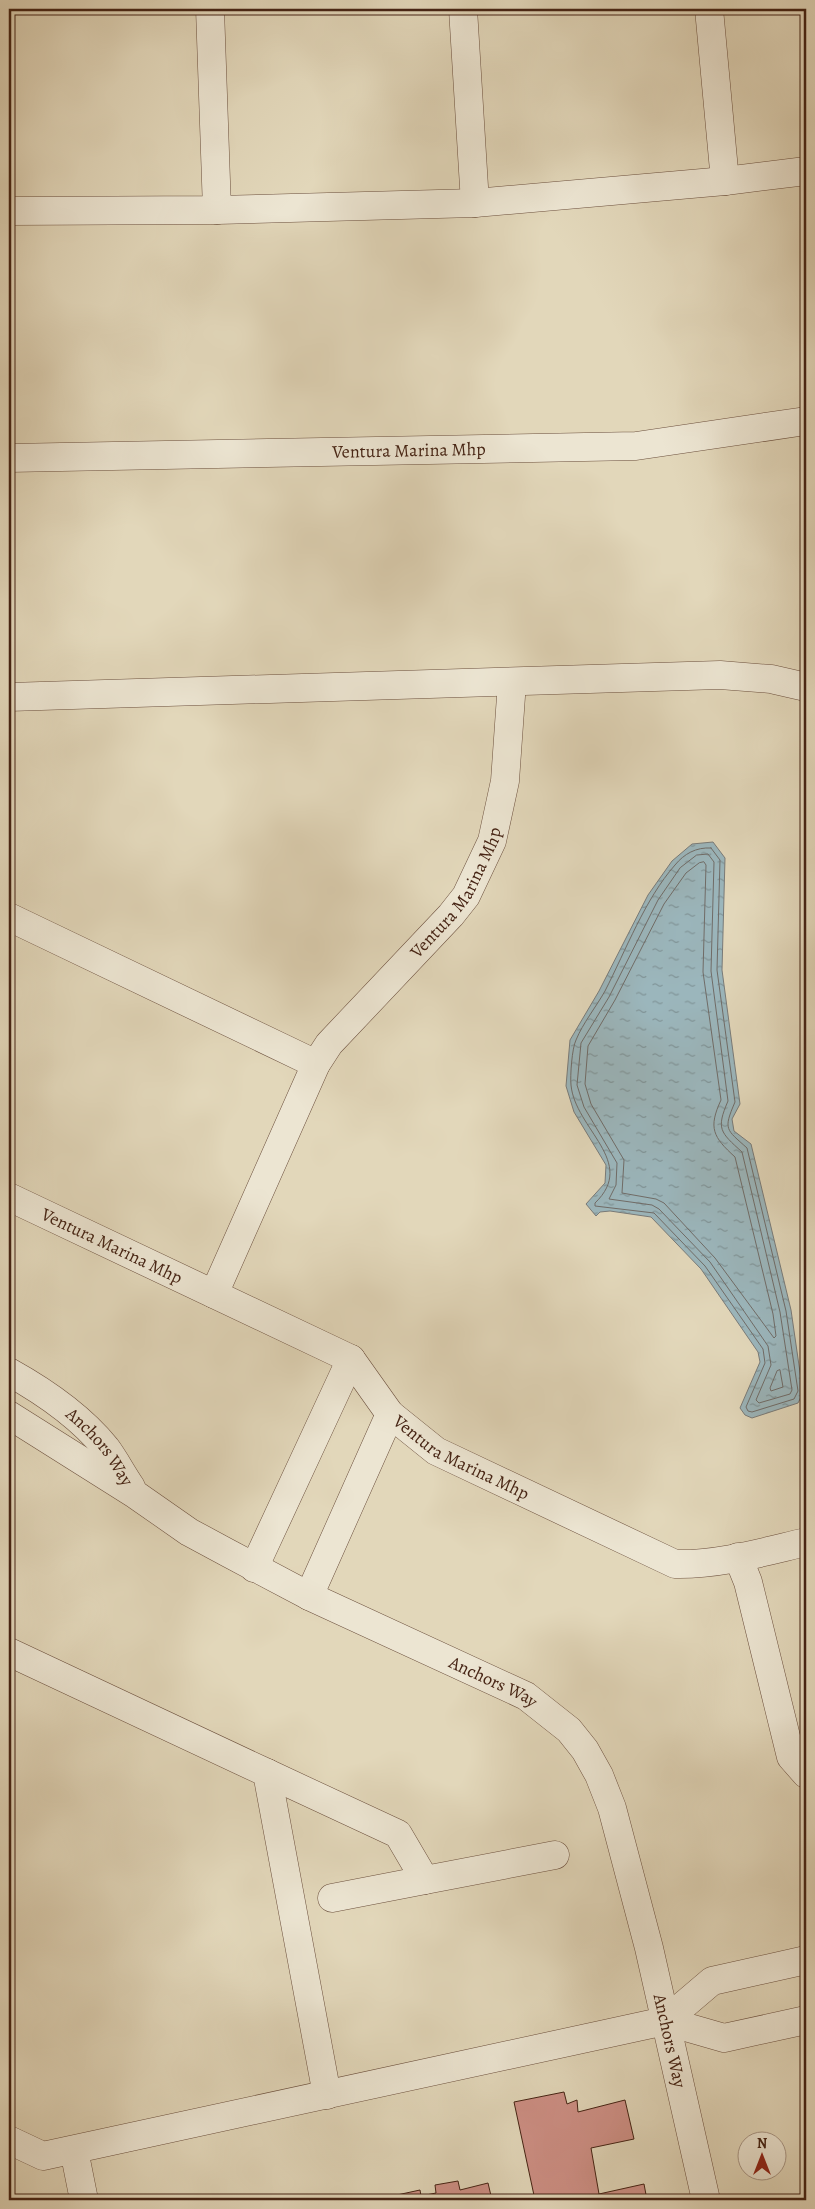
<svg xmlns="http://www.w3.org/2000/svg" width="815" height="2209" font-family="Alegreya,serif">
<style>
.water{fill:url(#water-ripples);stroke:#797b79}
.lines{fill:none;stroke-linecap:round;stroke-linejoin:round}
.shore{stroke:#706c68;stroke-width:1}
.building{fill:#ce9086;stroke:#452314}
.minor-casing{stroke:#6c503e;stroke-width:29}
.minor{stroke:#ece5d2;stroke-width:28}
.labels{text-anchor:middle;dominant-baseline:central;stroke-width:4;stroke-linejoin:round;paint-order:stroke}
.street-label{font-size:18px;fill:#452314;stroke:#ece5d2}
</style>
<defs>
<pattern id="water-ripples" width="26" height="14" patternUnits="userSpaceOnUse" patternTransform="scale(1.25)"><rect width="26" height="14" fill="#9bb6bc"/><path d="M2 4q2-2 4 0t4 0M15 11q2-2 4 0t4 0" fill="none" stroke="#809498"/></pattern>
</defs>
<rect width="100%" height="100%" fill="#e2d7ba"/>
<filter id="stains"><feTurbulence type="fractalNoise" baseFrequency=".004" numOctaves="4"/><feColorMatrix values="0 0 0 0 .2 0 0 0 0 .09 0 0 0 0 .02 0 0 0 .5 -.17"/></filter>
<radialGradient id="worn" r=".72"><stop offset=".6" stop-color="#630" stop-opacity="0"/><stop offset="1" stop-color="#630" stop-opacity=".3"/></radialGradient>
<path class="water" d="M 713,842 L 725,858 L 722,970 L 740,1104 L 732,1119 L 734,1131 L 751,1144 L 791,1310 L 803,1393 L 798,1403 L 752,1418 L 745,1415 L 740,1408 L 760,1362 L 758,1352 L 701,1269 L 651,1217 L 610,1211 L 600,1212 L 596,1216 L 586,1204 L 605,1183 L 606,1165 L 574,1112 L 566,1086 L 570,1040 L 599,991 L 648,895 L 672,861 L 692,844 Z"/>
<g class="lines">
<path class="shore" d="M 711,848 L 720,860 L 717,970 L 735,1102 C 723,1130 726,1129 747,1148 L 786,1311 L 798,1391 L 794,1399 L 752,1412 L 748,1411 L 746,1407 L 765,1363 L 763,1349 L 705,1266 L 654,1213 L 595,1206 L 595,1203 C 638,1162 575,1129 571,1085 C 570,1076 572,1048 576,1040 C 583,1023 596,1007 605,991 C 626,950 645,899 675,865 C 684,854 696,847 711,848 Z
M 697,855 L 708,854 L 714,862 L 711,971 L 728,1101 C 716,1129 720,1132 742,1152 L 780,1312 L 792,1390 L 790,1394 L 759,1403 L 756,1400 L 771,1365 L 768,1346 L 710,1262 L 659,1209 L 652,1205 L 609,1199 L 616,1185 L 617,1163 L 584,1107 L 577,1085 L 581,1043 L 609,997 L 658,900 L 680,868 Z
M 704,862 L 706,865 L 703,972 L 721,1100 C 708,1128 713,1137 735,1157 L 773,1314 L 776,1336 L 774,1338 L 715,1258 L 664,1203 L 656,1199 L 622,1193 L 624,1160 L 591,1104 L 585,1084 L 588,1046 L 615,1000 L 664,904 L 686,873 L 699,863 Z
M 780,1370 L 783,1387 L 771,1391 L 770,1388 L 777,1371 Z"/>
</g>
<path class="building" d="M 564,2092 L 567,2104 L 577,2100 L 578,2112 L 625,2100 L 634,2139 L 591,2148 L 599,2194 L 644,2184 L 647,2200 L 535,2200 L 514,2102 Z
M 458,2181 L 460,2190 L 488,2183 L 492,2200 L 395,2200 L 397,2200 L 397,2195 L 420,2190 L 421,2196 L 436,2193 L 435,2185 Z"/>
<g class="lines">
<g class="minor-casing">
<g id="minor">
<path d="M 210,9 L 217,210"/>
<path d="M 463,9 L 475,203"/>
<path d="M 709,9 L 725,181"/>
<path d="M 9,211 L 217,210 L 475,203 L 725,181 L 806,171"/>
<path id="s1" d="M 9,458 L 636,446 L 806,421"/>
<path d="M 9,697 L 720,675 L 771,679 L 806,687"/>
<path d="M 9,917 L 316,1064"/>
<path id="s2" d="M 9,1197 L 351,1359 L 390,1414 L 436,1451 L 675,1564 C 719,1565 763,1552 806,1542"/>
<path id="s3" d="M 214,1294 L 316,1064 L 329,1044 L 451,915 L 466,896 L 492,841 L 505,781 L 512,682"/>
<path id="s4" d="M 9,1372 C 45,1392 80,1416 106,1448 C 115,1460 122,1474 131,1487"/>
<path id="s5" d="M 9,1415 L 136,1495 L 189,1532 L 228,1553 L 309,1596 L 526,1696 L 569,1730 L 585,1750 L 599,1775 L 612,1808 L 649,1948 L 706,2200"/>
<path d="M 738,1557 L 748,1582 L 791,1757 L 806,1774"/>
<path d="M 254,1568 L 351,1359"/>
<path d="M 309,1596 L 390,1414"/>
<path d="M 9,1652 L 267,1773 L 327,2095"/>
<path d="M 267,1773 L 398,1834 L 425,1880 L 555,1855"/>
<path d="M 332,1898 L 425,1880"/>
<path d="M 665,2021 L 712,1981 L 806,1960"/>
<path d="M 9,2140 L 43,2156 L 665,2021 L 724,2038 L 806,2020"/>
<path d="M 74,2150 L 84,2200"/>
</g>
</g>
<use href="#minor" class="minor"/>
</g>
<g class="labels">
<g class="street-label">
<text stroke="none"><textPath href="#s1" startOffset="400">Ventura Marina Mhp</textPath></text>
<text stroke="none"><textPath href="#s3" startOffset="475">Ventura Marina Mhp</textPath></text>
<text stroke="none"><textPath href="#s2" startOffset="114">Ventura Marina Mhp</textPath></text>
<text stroke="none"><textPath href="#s4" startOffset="119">Anchors Way</textPath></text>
<text stroke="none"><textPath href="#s2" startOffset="530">Ventura Marina Mhp</textPath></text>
<text stroke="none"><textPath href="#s5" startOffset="554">Anchors Way</textPath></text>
<text stroke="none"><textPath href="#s5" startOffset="974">Anchors Way</textPath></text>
</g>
</g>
<rect width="815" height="2209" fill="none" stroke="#e2d7ba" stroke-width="30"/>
<rect x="10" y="10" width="795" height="2189" fill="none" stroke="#452314" stroke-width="2.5"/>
<rect x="15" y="15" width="785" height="2179" fill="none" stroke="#452314"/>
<g transform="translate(762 2156)"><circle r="24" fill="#ece5d2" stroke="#a99786"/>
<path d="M0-4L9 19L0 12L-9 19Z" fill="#8f2418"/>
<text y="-8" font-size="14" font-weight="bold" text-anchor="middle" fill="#452314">N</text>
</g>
<rect width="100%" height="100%" filter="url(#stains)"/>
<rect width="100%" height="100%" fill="url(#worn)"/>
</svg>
